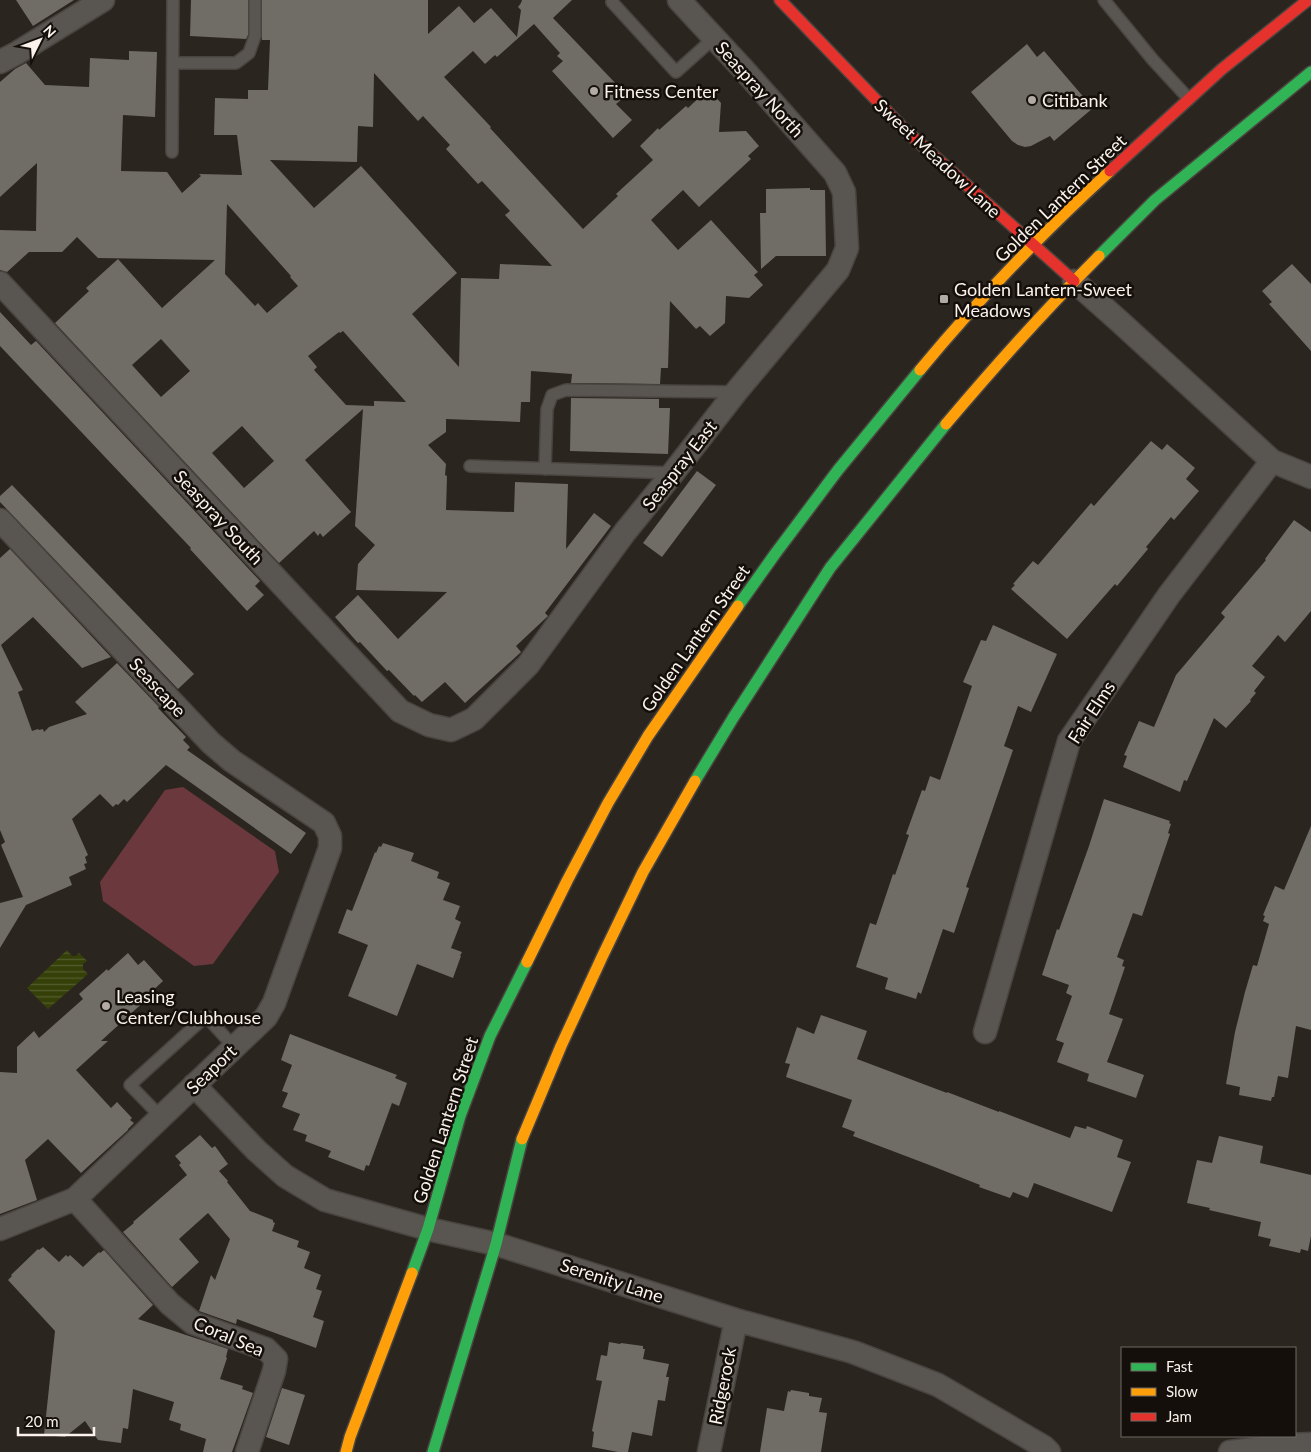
<svg xmlns="http://www.w3.org/2000/svg" width="1311" height="1452" font-family="Lato,sans-serif">
<style>
.grass{fill:#6a383d}
.water{fill:url(#water-rules)}
.building{fill:#706c66;fill-rule:evenodd}
.lines{fill:none;stroke-linecap:round;stroke-linejoin:round}
.lane-casing{stroke:#49443f;stroke-width:14}
.street-casing{stroke:#49443f;stroke-width:25}
.fast-casing{stroke:#49443f;stroke-width:14}
.slow-casing{stroke:#49443f;stroke-width:14}
.jam-casing{stroke:#49443f;stroke-width:14}
.lane{stroke:#595550;stroke-width:11}
.street{stroke:#595550;stroke-width:22}
.fast{stroke:#30b455;stroke-width:11}
.slow{stroke:#ff9f0a;stroke-width:11}
.jam{stroke:#e5322d;stroke-width:11}
.poi-dot{fill:#b2aaa4;stroke:#140f0b;stroke-width:2}
.labels{text-anchor:middle;dominant-baseline:central;stroke-width:5;stroke-linejoin:round;paint-order:stroke}
.street-label{font-size:18px;fill:#faf2eb;stroke:#140f0b}
.poi-label{font-size:18px;fill:#faf2eb;stroke:#140f0b;text-anchor:start}
</style>
<defs>
<pattern id="water-rules" width="6" height="5" patternUnits="userSpaceOnUse" patternTransform="scale(1.25)"><rect width="6" height="5" fill="#354009"/><path d="M0 2.5h6" fill="none" stroke="#535c2d"/></pattern>
</defs>
<rect width="100%" height="100%" fill="#2b2520"/>
<path class="grass" d="M 183,787 L 275,851 L 279,872 L 213,964 L 194,966 L 103,901 L 100,882 L 165,790 Z"/>
<path class="water" d="M 67,950 L 72,956 L 76,956 L 79,953 L 87,961 L 83,964 L 83,969 L 88,974 L 48,1009 L 27,988 Z"/>
<path class="building" d="M 16,0 L 74,0 L 33,26 Z
M 191,0 L 248,0 L 248,35 L 246,39 L 190,36 Z
M 262,0 L 428,0 L 428,34 L 459,6 L 474,23 L 491,8 L 517,37 L 521,10 L 518,7 L 521,3 L 522,0 L 572,0 L 553,18 L 621,89 L 616,93 L 622,99 L 616,104 L 632,120 L 613,138 L 552,71 L 563,61 L 557,56 L 560,53 L 534,24 L 497,57 L 495,55 L 485,64 L 473,51 L 444,77 L 491,127 L 490,128 L 583,229 L 618,196 L 616,194 L 653,160 L 640,146 L 658,128 L 659,130 L 686,106 L 688,108 L 708,89 L 721,103 L 719,132 L 746,131 L 759,146 L 748,156 L 751,159 L 699,207 L 683,190 L 651,220 L 678,250 L 711,220 L 758,272 L 754,275 L 763,285 L 749,298 L 726,296 L 725,323 L 710,336 L 700,326 L 696,329 L 670,301 L 668,368 L 661,368 L 660,384 L 571,383 L 572,374 L 531,371 L 530,402 L 521,402 L 520,422 L 446,419 L 446,432 L 428,445 L 446,464 L 445,475 L 447,476 L 446,510 L 514,512 L 515,482 L 568,484 L 566,549 L 594,513 L 611,526 L 545,613 L 548,616 L 516,646 L 521,652 L 520,653 L 465,703 L 445,682 L 422,702 L 415,695 L 414,696 L 389,670 L 387,671 L 360,642 L 358,643 L 335,617 L 358,595 L 398,639 L 447,592 L 356,590 L 358,564 L 375,545 L 355,526 L 363,409 L 305,460 L 351,512 L 323,537 L 320,533 L 318,536 L 314,531 L 279,563 L 55,323 L 89,291 L 86,288 L 118,259 L 162,308 L 215,260 L 98,258 L 77,237 L 62,252 L 29,252 L 7,272 L 0,270 L 0,230 L 36,231 L 37,163 L 0,197 L 0,82 L 15,69 L 26,63 L 45,85 L 89,87 L 90,58 L 129,60 L 129,51 L 157,52 L 155,117 L 123,115 L 121,171 L 167,172 L 182,193 L 201,176 L 199,174 L 242,175 L 237,135 L 214,135 L 215,98 L 248,99 L 248,90 L 268,90 L 270,40 L 262,40 ZM 374,73 L 418,121 L 423,116 L 450,145 L 446,149 L 478,184 L 482,181 L 510,211 L 505,215 L 552,266 L 500,264 L 499,279 L 461,278 L 459,367 L 412,314 L 457,273 L 361,166 L 314,208 L 270,160 L 357,162 L 358,126 L 373,127 ZM 227,204 L 291,276 L 290,277 L 298,286 L 267,313 L 258,303 L 255,306 L 225,274 ZM 343,331 L 406,402 L 374,401 L 374,406 L 346,405 L 314,370 L 317,367 L 308,356 L 339,332 L 340,333 ZM 161,339 L 190,371 L 161,397 L 132,365 ZM 242,426 L 274,461 L 244,488 L 212,453 Z
M 1027,44 L 1037,57 L 1044,51 L 1093,108 L 1054,141 L 1050,136 L 1031,146 L 1025,147 L 1018,145 L 1012,141 L 971,92 Z
M 810,188 L 810,190 L 825,190 L 826,256 L 776,256 L 761,269 L 760,213 L 766,213 L 766,189 Z
M 1292,264 L 1311,284 L 1311,351 L 1269,304 L 1272,302 L 1262,291 Z
M 0,312 L 31,345 L 36,341 L 260,581 L 255,586 L 264,595 L 247,611 L 190,549 L 191,548 L 0,346 Z
M 571,398 L 659,399 L 659,408 L 670,408 L 668,454 L 570,451 Z
M 1151,441 L 1162,450 L 1167,444 L 1195,468 L 1186,479 L 1199,491 L 1174,520 L 1171,517 L 1146,547 L 1148,549 L 1117,586 L 1115,584 L 1067,639 L 1011,589 L 1015,585 L 1013,584 L 1033,561 L 1038,565 L 1091,503 L 1094,506 Z
M 697,471 L 716,485 L 662,557 L 643,543 Z
M 12,485 L 194,674 L 178,689 L 0,502 L 0,496 Z
M 1294,520 L 1311,532 L 1311,611 L 1285,642 L 1278,635 L 1252,666 L 1265,677 L 1254,691 L 1256,693 L 1250,700 L 1251,701 L 1226,728 L 1214,718 L 1187,781 L 1184,780 L 1180,792 L 1123,767 L 1127,756 L 1124,755 L 1139,721 L 1154,727 L 1176,675 L 1225,617 L 1221,613 L 1266,560 L 1265,559 Z
M 10,549 L 111,657 L 82,668 L 33,617 L 1,645 L 23,690 L 18,692 L 32,731 L 38,729 L 39,730 L 43,729 L 44,732 L 49,727 L 87,714 L 75,702 L 117,663 L 159,707 L 158,708 L 186,737 L 183,740 L 190,747 L 187,750 L 306,833 L 291,854 L 166,765 L 127,802 L 124,799 L 118,805 L 116,804 L 113,807 L 100,794 L 72,819 L 88,855 L 85,857 L 87,863 L 84,864 L 86,869 L 69,877 L 72,885 L 26,905 L 0,948 L 0,903 L 23,897 L 1,845 L 5,842 L 0,830 L 0,558 Z
M 993,625 L 1057,654 L 1031,712 L 1018,706 L 1004,746 L 1013,750 L 966,887 L 969,888 L 954,933 L 943,929 L 921,994 L 918,992 L 916,999 L 885,989 L 888,978 L 856,967 L 870,923 L 876,925 L 893,874 L 895,875 L 909,835 L 906,834 L 922,790 L 925,791 L 930,776 L 940,780 L 972,686 L 963,682 L 981,640 L 986,641 Z
M 1104,799 L 1170,821 L 1169,823 L 1171,824 L 1168,833 L 1170,834 L 1142,916 L 1133,913 L 1117,957 L 1124,960 L 1122,966 L 1125,967 L 1109,1014 L 1123,1019 L 1107,1062 L 1144,1075 L 1136,1098 L 1087,1081 L 1089,1074 L 1057,1062 L 1064,1043 L 1056,1040 L 1072,996 L 1066,993 L 1069,985 L 1042,975 L 1057,929 L 1059,930 L 1089,846 Z
M 1311,826 L 1311,1030 L 1296,1026 L 1288,1078 L 1278,1076 L 1274,1097 L 1272,1097 L 1271,1101 L 1239,1095 L 1240,1087 L 1226,1084 L 1235,1032 L 1245,992 L 1253,965 L 1257,966 L 1269,924 L 1263,921 L 1265,916 L 1263,915 L 1275,886 L 1284,890 Z
M 383,843 L 414,853 L 411,861 L 439,872 L 437,878 L 450,883 L 443,900 L 460,906 L 455,919 L 461,922 L 451,948 L 462,952 L 460,956 L 461,956 L 453,978 L 417,964 L 397,1016 L 348,996 L 368,945 L 338,933 L 347,909 L 352,911 L 375,852 L 376,853 L 379,846 L 381,847 Z
M 128,953 L 138,965 L 144,960 L 163,981 L 147,996 L 148,998 L 101,1041 L 108,1041 L 76,1070 L 111,1108 L 117,1102 L 132,1118 L 130,1120 L 134,1123 L 128,1129 L 128,1130 L 81,1173 L 48,1139 L 25,1160 L 37,1200 L 0,1214 L 0,1072 L 17,1073 L 17,1047 L 34,1031 L 39,1038 L 83,999 L 79,994 L 107,969 L 108,971 Z
M 821,1015 L 867,1031 L 857,1059 L 947,1093 L 947,1092 L 999,1112 L 999,1111 L 1070,1138 L 1075,1126 L 1086,1129 L 1087,1126 L 1123,1140 L 1117,1157 L 1131,1162 L 1112,1212 L 1034,1183 L 1028,1198 L 1013,1192 L 1010,1198 L 979,1187 L 980,1185 L 932,1166 L 853,1136 L 855,1132 L 842,1127 L 852,1100 L 786,1077 L 790,1064 L 785,1063 L 797,1027 L 814,1034 Z
M 290,1034 L 397,1075 L 395,1078 L 407,1083 L 399,1106 L 392,1103 L 369,1166 L 366,1165 L 364,1171 L 328,1157 L 331,1151 L 305,1141 L 307,1135 L 293,1130 L 300,1114 L 282,1107 L 288,1093 L 282,1091 L 292,1065 L 281,1060 Z
M 200,1135 L 212,1148 L 215,1146 L 228,1164 L 219,1171 L 228,1181 L 227,1182 L 250,1211 L 273,1220 L 273,1222 L 275,1223 L 272,1231 L 299,1241 L 297,1247 L 310,1252 L 304,1268 L 321,1275 L 316,1289 L 322,1291 L 313,1317 L 324,1321 L 316,1348 L 237,1319 L 236,1324 L 199,1311 L 211,1275 L 215,1280 L 230,1239 L 208,1213 L 179,1239 L 199,1262 L 172,1287 L 123,1232 L 134,1223 L 133,1222 L 187,1175 L 179,1165 L 181,1163 L 175,1156 Z
M 1219,1136 L 1263,1146 L 1260,1163 L 1311,1175 L 1311,1236 L 1308,1251 L 1301,1249 L 1300,1253 L 1269,1246 L 1271,1239 L 1258,1236 L 1261,1222 L 1209,1210 L 1210,1208 L 1187,1203 L 1197,1160 L 1212,1163 Z
M 43,1247 L 59,1262 L 66,1255 L 68,1257 L 70,1255 L 83,1267 L 99,1252 L 100,1253 L 104,1250 L 153,1305 L 138,1319 L 228,1349 L 226,1357 L 227,1358 L 220,1379 L 243,1386 L 242,1389 L 253,1393 L 232,1452 L 203,1452 L 206,1439 L 180,1430 L 181,1424 L 169,1420 L 174,1402 L 133,1389 L 128,1429 L 123,1428 L 121,1443 L 98,1440 L 85,1421 L 65,1437 L 44,1435 L 55,1331 L 8,1280 L 12,1276 L 11,1275 L 38,1249 L 39,1250 Z
M 609,1342 L 620,1344 L 621,1343 L 643,1346 L 643,1349 L 645,1349 L 643,1359 L 669,1364 L 666,1377 L 669,1377 L 665,1401 L 658,1400 L 652,1436 L 632,1432 L 628,1452 L 618,1452 L 592,1447 L 594,1432 L 592,1431 L 602,1381 L 596,1380 L 601,1355 L 607,1356 Z
M 282,1388 L 305,1395 L 289,1445 L 266,1437 Z
M 791,1390 L 809,1393 L 809,1396 L 822,1398 L 819,1412 L 827,1413 L 821,1452 L 760,1452 L 767,1408 L 784,1411 L 788,1391 L 790,1392 Z"/>
<g class="lines">
<g class="lane-casing">
<path id="lane" d="M 613,0 L 612,2 L 676,72 L 714,38
M 1104,0 L 1153,60 L 1189,99
M 173,63 L 236,63 L 249,53 L 255,36 L 255,0
M 172,152 L 173,0
M 470,466 L 673,473
M 545,469 L 547,409 L 552,395 L 566,390 L 736,392
M 161,1117 L 130,1085 L 206,1016 L 234,1047"/>
</g>
<g class="street-casing">
<path id="street" d="M 0,62 L 17,53 L 103,0
M 1074,281 L 1119,321 L 1272,461 L 1311,477
M 0,283 L 400,711 L 429,725 L 451,730 L 474,719 L 528,665 L 625,532 L 673,473 L 736,392 L 838,270 L 847,248 L 844,192 L 835,173 L 743,69 L 679,0
M 0,520 L 211,743 L 232,761 L 324,823 L 330,836 L 330,848 L 274,1003 L 266,1017 L 75,1199 L 0,1229
M 985,1032 L 1069,741 L 1169,595 L 1272,461
M 194,1085 L 256,1150 L 285,1176 L 325,1200 L 428,1229 L 496,1244 L 736,1320 L 853,1352 L 938,1385 L 1044,1447 L 1049,1452
M 75,1199 L 170,1304 L 193,1323 L 266,1349 L 276,1359 L 274,1371 L 247,1452
M 709,1452 L 736,1320
M 1230,1452 L 1288,1445 L 1311,1444"/>
</g>
<g class="fast-casing">
<path id="fast" d="M 1099,256 L 1155,200 L 1311,72
M 738,606 L 775,554 L 838,470 L 920,370
M 695,781 L 733,718 L 830,568 L 946,424
M 412,1273 L 428,1229 L 460,1116 L 490,1036 L 527,962
M 433,1452 L 496,1244 L 522,1139"/>
</g>
<g class="slow-casing">
<path id="slow" d="M 920,370 C 978,300 1042,233 1110,171
M 946,424 C 995,366 1045,310 1099,256
M 527,962 L 567,881 L 608,803 L 648,736 L 738,606
M 522,1139 L 561,1046 L 602,957 L 643,872 L 695,781
M 346,1452 L 350,1437 L 412,1273"/>
</g>
<g class="jam-casing">
<path id="jam" d="M 780,0 L 905,130 L 1074,281
M 1110,171 L 1222,69 L 1308,0"/>
</g>
<use href="#lane" class="lane"/>
<use href="#street" class="street"/>
<use href="#fast" class="fast"/>
<use href="#slow" class="slow"/>
<use href="#jam" class="jam"/>
</g>
<g class="poi-dot">
<circle cx="594" cy="91" r="5"/>
<circle cx="1032" cy="100" r="5"/>
<rect x="939" y="294" width="10" height="10" rx="2.5"/>
<circle cx="106" cy="1006" r="5"/>
</g>
<g class="labels">
<g class="street-label">
<text transform="translate(760 89) rotate(48)">Seaspray North</text>
<text transform="translate(938 158) rotate(43)">Sweet Meadow Lane</text>
<text transform="translate(1060 198) rotate(-44)">Golden Lantern Street</text>
<text transform="translate(679 465) rotate(-52)">Seaspray East</text>
<text transform="translate(219 517) rotate(47)">Seaspray South</text>
<text transform="translate(695 638) rotate(-55)">Golden Lantern Street</text>
<text transform="translate(158 687) rotate(47)">Seascape</text>
<text transform="translate(1091 712) rotate(-57)">Fair Elms</text>
<text transform="translate(211 1069) rotate(-44)">Seaport</text>
<text transform="translate(445 1120) rotate(-72)">Golden Lantern Street</text>
<text transform="translate(612 1280) rotate(18)">Serenity Lane</text>
<text transform="translate(229 1336) rotate(23)">Coral Sea</text>
<text transform="translate(722 1386) rotate(-79)">Ridgerock</text>
</g>
<g class="poi-label">
<text x="604" y="91">Fitness Center</text>
<text x="1042" y="100">Citibank</text>
<text x="954" y="289">Golden Lantern-Sweet<tspan x="954" dy="21">Meadows</tspan></text>
<text x="116" y="996">Leasing<tspan x="116" dy="21">Center/Clubhouse</tspan></text>
</g>
</g>
<rect x="1121" y="1347" width="175" height="90" fill="#140f0b" stroke="#706a65"/>
<rect x="1131" y="1363" width="25" height="8" fill="#30b455" stroke="#706a65"/>
<text x="1166" y="1372" font-size="15" fill="#faf2eb">Fast</text>
<rect x="1131" y="1388" width="25" height="8" fill="#ff9f0a" stroke="#706a65"/>
<text x="1166" y="1397" font-size="15" fill="#faf2eb">Slow</text>
<rect x="1131" y="1413" width="25" height="8" fill="#e5322d" stroke="#706a65"/>
<text x="1166" y="1422" font-size="15" fill="#faf2eb">Jam</text>
<g transform="translate(40 40) rotate(48)" stroke="#140f0b" stroke-width="4" paint-order="stroke">
<path d="M0-4L9 19L0 12L-9 19Z" fill="#faf2eb"/>
<text y="-8" font-size="14" font-weight="bold" text-anchor="middle" fill="#faf2eb">N</text>
</g>
<path d="M18 1427v8h76v-8" fill="none" stroke="#faf2eb" stroke-width="2.5"/>
<text x="25" y="1427" font-size="15" fill="#faf2eb" stroke="#140f0b" stroke-width="4" paint-order="stroke">20 m</text>
</svg>
